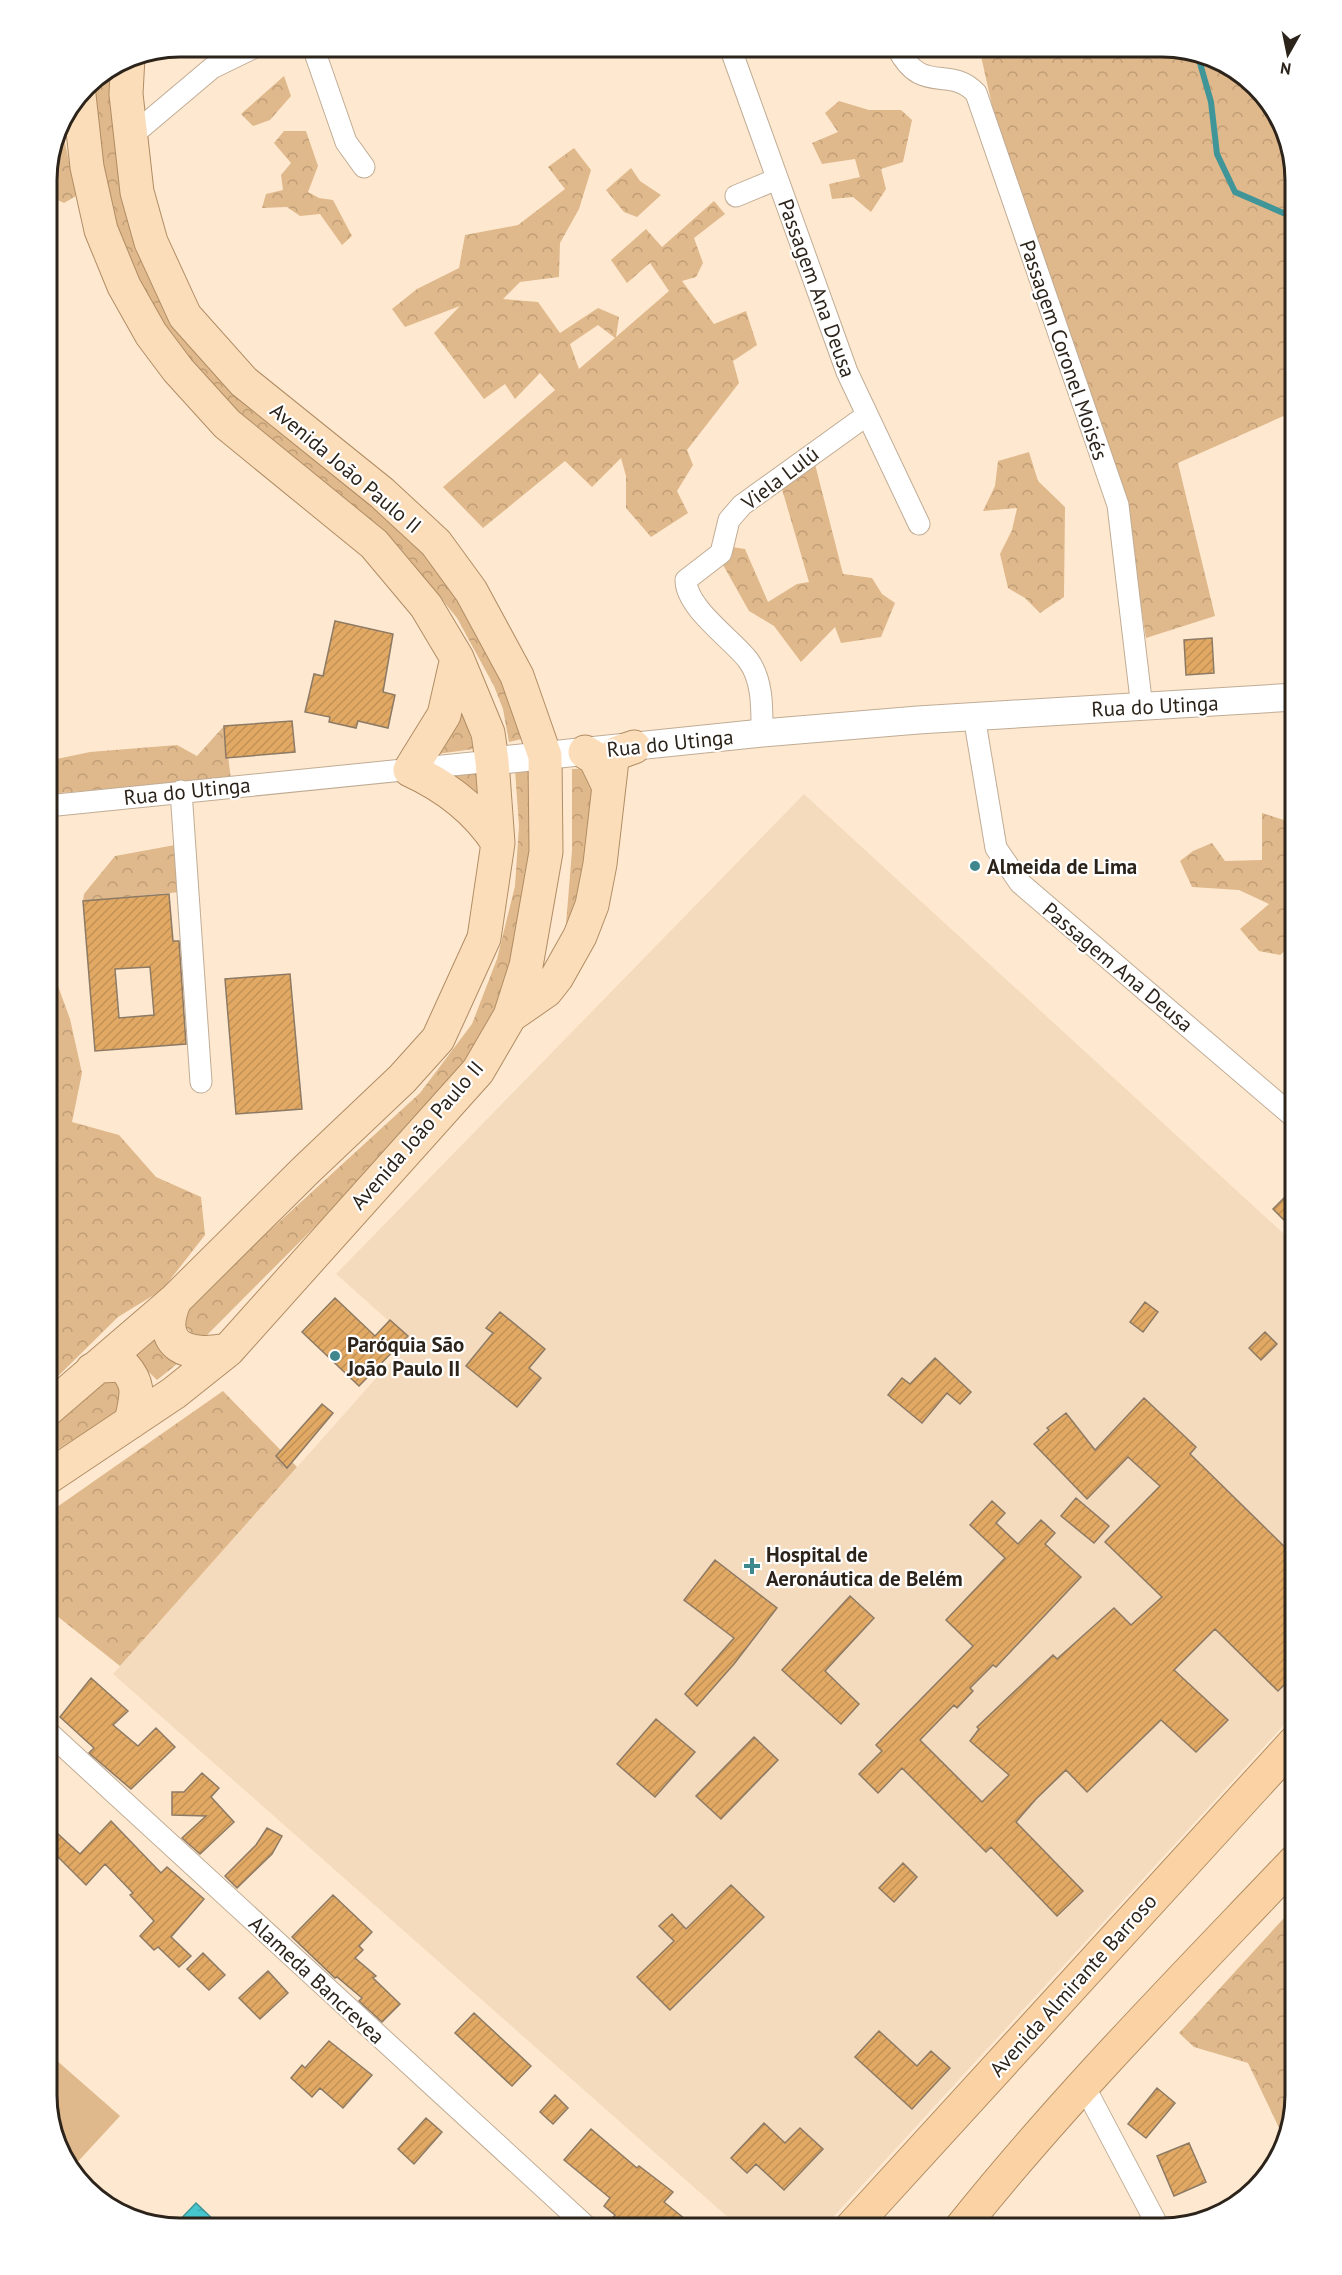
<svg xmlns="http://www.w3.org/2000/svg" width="1342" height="2275" font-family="'PT Sans',sans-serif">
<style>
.built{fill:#f5dbbd}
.grass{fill:url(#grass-dots)}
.forest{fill:url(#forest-crowns);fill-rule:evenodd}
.garden{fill:#dfb88b}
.water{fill:url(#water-ripples);stroke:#3f9597;stroke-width:1.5}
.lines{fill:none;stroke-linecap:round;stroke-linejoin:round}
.stream{stroke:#3f9597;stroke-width:6}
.building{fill:url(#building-hatch);stroke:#8d7a64;stroke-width:1.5;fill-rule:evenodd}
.minor-casing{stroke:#c0ac95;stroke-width:23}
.tertiary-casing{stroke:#c0ac95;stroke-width:29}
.primary-casing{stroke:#b18d64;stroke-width:35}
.trunk-casing{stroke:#b18d64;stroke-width:35}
.minor{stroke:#fff;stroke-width:21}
.tertiary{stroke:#fff;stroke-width:27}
.primary{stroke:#fbddba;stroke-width:33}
.trunk{stroke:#fad2a3;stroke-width:33}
.poi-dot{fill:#3f878c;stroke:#fff;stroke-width:2}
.labels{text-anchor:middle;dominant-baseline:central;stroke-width:4.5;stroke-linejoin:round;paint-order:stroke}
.street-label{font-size:21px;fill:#2c241b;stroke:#fff}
.poi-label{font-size:21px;font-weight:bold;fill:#2c241b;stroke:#fff;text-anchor:start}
.rim{fill:none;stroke:#2c241b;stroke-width:3}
</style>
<defs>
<pattern id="grass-dots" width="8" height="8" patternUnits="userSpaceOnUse" patternTransform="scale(1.5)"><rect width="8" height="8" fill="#dfb88b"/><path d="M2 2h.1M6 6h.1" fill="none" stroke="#c09e77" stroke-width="1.8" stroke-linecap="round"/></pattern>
<pattern id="forest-crowns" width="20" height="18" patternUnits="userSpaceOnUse" patternTransform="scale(1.5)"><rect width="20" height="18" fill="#dfb88b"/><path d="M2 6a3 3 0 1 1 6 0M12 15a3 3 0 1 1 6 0" fill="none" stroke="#c09e77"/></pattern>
<pattern id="water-ripples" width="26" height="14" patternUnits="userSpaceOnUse" patternTransform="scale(1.5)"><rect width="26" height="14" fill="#47c5cc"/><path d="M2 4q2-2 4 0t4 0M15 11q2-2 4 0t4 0" fill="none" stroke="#3ea9af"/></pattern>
<pattern id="building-hatch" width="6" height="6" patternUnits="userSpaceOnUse" patternTransform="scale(1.5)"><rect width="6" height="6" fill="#e1a964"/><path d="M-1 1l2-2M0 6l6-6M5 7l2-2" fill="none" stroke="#c19156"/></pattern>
</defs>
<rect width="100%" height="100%" fill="#fee9d0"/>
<path class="built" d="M 804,794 L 1295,1244 L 1295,1713 L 823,2228 L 740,2228 L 113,1674 L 410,1340 L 336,1274 Z"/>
<path class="grass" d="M 1060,2222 L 1095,2224 L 1095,2228 L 1058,2228 Z"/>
<path class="forest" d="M 979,47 L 1171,47 L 1237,69 L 1282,121 L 1295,180 L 1295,414 L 1288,414 L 1178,463 L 1215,616 L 1146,638 L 1124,498 L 1002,150 Z
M 115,66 L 148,264 L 344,473 L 459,586 L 530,737 L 509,742 L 503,709 L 494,686 L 457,618 L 401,549 L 347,500 L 247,421 L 179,354 L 126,267 L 94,131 L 93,81 Z
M 284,76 L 291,96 L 270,120 L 253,126 L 241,114 Z
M 839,101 L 869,110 L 901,110 L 912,120 L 903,162 L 881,169 L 886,189 L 871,212 L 853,197 L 832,199 L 829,184 L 860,177 L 855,159 L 822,164 L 812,143 L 838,132 L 825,113 Z
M 284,131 L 306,131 L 318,166 L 308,192 L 319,198 L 333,200 L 352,236 L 342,245 L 320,214 L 300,216 L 287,207 L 262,208 L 266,194 L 283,190 L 281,175 L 291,163 L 274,143 Z
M 61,137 L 64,138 L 76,196 L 64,203 L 47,195 C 47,175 46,151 61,137 Z
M 574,148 L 591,170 L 579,209 L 560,243 L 559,277 L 520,282 L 503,299 L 538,302 L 560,333 L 598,308 L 619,317 L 616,337 L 669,291 L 650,263 L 627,283 L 611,260 L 646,229 L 662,247 L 714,201 L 725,214 L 694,238 L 703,263 L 696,277 L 682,281 L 714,324 L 746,311 L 757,345 L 733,361 L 739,383 L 687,450 L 693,465 L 677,491 L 688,513 L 651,537 L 626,508 L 626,476 L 621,458 L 592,487 L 565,461 L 483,528 L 443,487 L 555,390 L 540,373 L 515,399 L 505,384 L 484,399 L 434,333 L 460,306 L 405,327 L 392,309 L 417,289 L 459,268 L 465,235 L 518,225 L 565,189 L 548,167 ZM 598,325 L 615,338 L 579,369 L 570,344 Z
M 631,168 L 640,181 L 661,195 L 637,217 L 624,212 L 606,190 Z
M 1029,452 L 1038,481 L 1065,507 L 1064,597 L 1040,613 L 1025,598 L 1008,588 L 1000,554 L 1012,530 L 1017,508 L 983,511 L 995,486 L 998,461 Z
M 815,464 L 843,574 L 872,578 L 882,594 L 895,603 L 881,637 L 841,643 L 835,627 L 801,662 L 774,626 L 749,611 L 722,563 L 732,547 L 745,549 L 768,602 L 797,584 L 809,582 L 782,489 Z
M 460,699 L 474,749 L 437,754 C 451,736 458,721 460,699 Z
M 224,726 L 231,779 L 47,794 L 47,761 L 90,752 L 177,745 L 197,756 Z
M 541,768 L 515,976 L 450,1091 L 205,1337 L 192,1333 L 181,1323 L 182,1311 L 420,1093 L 472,1024 L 497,959 L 515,886 L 519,826 L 515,770 Z
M 596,768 L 595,858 L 557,977 L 566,924 L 572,851 L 572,769 Z
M 477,771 L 481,800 L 444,774 Z
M 1262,813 L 1293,823 L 1295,827 L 1295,943 L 1280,955 L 1259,951 L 1240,929 L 1269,904 L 1239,890 L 1192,887 L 1180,861 L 1193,851 L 1212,843 L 1225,861 L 1262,860 Z
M 175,845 L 180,892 L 83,901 L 84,894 L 115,856 Z
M 47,956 L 70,1019 L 82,1073 L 72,1122 L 119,1135 L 156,1177 L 201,1197 L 205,1235 L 162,1290 L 118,1317 L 47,1387 Z
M 155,1330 L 182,1360 L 157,1380 L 130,1354 Z
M 108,1378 L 124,1378 L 129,1405 L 47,1456 L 47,1429 Z
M 223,1391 L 297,1467 L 120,1666 L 47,1608 L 47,1514 Z
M 1295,1906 L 1295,2096 L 1283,2136 L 1248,2063 L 1194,2047 L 1179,2033 Z"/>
<path class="garden" d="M 47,2052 L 120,2116 L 72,2168 C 46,2138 46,2090 47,2052 Z"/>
<path class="water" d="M 196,2203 L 217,2223 L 213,2228 L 172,2228 Z"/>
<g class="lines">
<path class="stream" d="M 1198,56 L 1211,102 L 1217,154 L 1235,192 L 1295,218"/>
</g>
<path class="building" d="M 335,621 L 393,634 L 383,692 L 395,695 L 388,728 L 358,721 L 356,728 L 329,722 L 330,717 L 305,712 L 314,674 L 323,676 Z
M 1212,638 L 1214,673 L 1186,675 L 1184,640 Z
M 292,721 L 295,752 L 226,758 L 224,726 Z
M 169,894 L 173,941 L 179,941 L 186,1044 L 95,1051 L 83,901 ZM 150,967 L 154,1015 L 119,1018 L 115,969 Z
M 290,974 L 302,1109 L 236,1114 L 225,979 Z
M 1295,1187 L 1295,1227 L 1287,1220 L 1285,1221 L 1273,1209 Z
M 335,1298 L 375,1336 L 390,1320 L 408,1336 L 359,1386 L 302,1332 Z
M 1145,1302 L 1158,1312 L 1143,1332 L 1130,1322 Z
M 500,1312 L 545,1349 L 529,1368 L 541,1378 L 517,1407 L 466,1366 L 493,1333 L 486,1328 Z
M 1265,1332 L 1277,1344 L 1261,1360 L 1249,1348 Z
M 935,1358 L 971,1392 L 960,1404 L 947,1393 L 922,1423 L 888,1395 L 902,1378 L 910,1384 Z
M 1144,1398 L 1196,1447 L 1190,1454 L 1295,1557 L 1295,1674 L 1278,1691 L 1215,1629 L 1174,1670 L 1228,1720 L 1196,1752 L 1161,1720 L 1087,1792 L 1066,1770 L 1036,1799 L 1016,1822 L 1083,1891 L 1057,1916 L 991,1847 L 986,1852 L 902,1768 L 878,1793 L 859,1774 L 882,1751 L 876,1745 L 973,1646 L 946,1620 L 1005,1558 L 970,1525 L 992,1501 L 1005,1513 L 996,1523 L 1018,1544 L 1041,1520 L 1055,1533 L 1045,1544 L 1081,1577 L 996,1667 L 993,1665 L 970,1688 L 973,1691 L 957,1708 L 954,1705 L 920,1740 L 982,1802 L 1009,1775 L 970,1741 L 979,1729 L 977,1727 L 1053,1655 L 1057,1659 L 1114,1608 L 1131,1625 L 1162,1597 L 1105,1542 L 1160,1486 L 1128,1457 L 1087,1499 L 1034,1444 L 1049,1430 L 1047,1428 L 1066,1413 L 1095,1450 Z
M 322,1404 L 333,1413 L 287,1468 L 276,1456 Z
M 1076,1498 L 1109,1526 L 1094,1543 L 1061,1516 Z
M 715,1560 L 777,1608 L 734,1664 L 697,1706 L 685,1694 L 734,1638 L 684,1600 Z
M 850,1596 L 874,1618 L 825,1671 L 859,1704 L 841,1724 L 782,1670 Z
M 91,1678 L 128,1711 L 113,1725 L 138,1746 L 156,1728 L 175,1747 L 131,1789 L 89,1753 L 94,1748 L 60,1717 Z
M 656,1719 L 695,1752 L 655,1797 L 617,1764 Z
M 754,1737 L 778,1760 L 721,1819 L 696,1796 Z
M 202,1773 L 219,1788 L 211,1797 L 234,1822 L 200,1854 L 182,1838 L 206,1816 L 172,1815 L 172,1792 L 184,1792 Z
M 111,1821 L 161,1873 L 167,1867 L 204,1899 L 171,1937 L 191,1956 L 179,1967 L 158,1947 L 154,1950 L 140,1936 L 154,1921 L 130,1895 L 133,1893 L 105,1864 L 86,1885 L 47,1846 L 47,1824 L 80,1854 Z
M 267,1828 L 282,1836 L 272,1854 L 237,1888 L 225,1876 L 256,1845 Z
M 903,1863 L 917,1877 L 894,1902 L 879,1888 Z
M 731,1885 L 764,1917 L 670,2010 L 637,1977 L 674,1941 L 659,1926 L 672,1914 L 686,1929 Z
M 333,1895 L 372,1932 L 359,1946 L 363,1950 L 355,1958 L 376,1976 L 373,1978 L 400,2004 L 382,2022 L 359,2001 L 362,1998 L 337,1977 L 335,1978 L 292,1937 Z
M 203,1953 L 225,1975 L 209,1990 L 187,1969 Z
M 268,1971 L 288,1993 L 260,2019 L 239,1998 Z
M 474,2013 L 531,2066 L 512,2086 L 455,2033 Z
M 879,2031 L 917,2066 L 931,2051 L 950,2068 L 912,2109 L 855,2057 Z
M 329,2041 L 372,2075 L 343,2108 L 320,2088 L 312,2097 L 291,2078 L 302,2065 L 305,2068 Z
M 1157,2088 L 1175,2103 L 1146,2138 L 1128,2124 Z
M 555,2095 L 568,2108 L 553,2124 L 540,2112 Z
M 426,2118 L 442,2132 L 414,2164 L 398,2149 Z
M 764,2123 L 785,2143 L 800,2128 L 823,2149 L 784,2190 L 756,2164 L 747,2173 L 731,2158 Z
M 591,2129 L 637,2168 L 639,2166 L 673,2192 L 664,2202 L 696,2228 L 604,2228 L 615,2215 L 604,2206 L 610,2198 L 564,2160 Z
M 1189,2143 L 1206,2182 L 1174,2196 L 1157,2156 Z"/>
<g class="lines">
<g class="minor-casing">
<path id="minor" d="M 313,47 L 346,142 L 364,167
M 730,47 L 847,372 L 919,524
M 897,47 C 922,97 948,64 976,93 L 1118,505 L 1142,708
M 129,138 L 212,68 L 255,47
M 736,196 L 777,179
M 974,716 L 996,848 L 1020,883 L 1295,1118
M 762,733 C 762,709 763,680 748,660 C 732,639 686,608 686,580 L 721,553 L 729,520 L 742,505 L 867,415
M 181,791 L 201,1082
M 47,806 L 492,761
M 47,1731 L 588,2228
M 1083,2084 L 1159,2228"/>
</g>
<g class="tertiary-casing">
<path id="tertiary" d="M 492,761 L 762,733 L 918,720 L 1295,697"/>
</g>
<g class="primary-casing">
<path id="primary" d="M 457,658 L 444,715 L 410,770 C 445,786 476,809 498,843
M 585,752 L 595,758 L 607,783
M 510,1016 L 546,991 L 557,977 L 580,936 L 592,905 L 600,864 L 612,760 L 617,753 L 634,747
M 175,1300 C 155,1347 188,1358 228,1350
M 92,1370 L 100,1366 L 123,1365 C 142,1386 136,1397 131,1422
M 47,1410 L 175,1300 L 306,1170 L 402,1079 L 438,1039 L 484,938 L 498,843 L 492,761 L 488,733 L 457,658 L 426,606 L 374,544 L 227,424 L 178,370 L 151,334 L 124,286 L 101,230 L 87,167 L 79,95
M 47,1478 L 174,1393 L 228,1350 L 478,1071 L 510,1016 L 526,966 L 546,852 L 545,756 L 517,676 L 471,591 L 436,543 L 382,493 L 244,382 L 185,316 L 151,242 L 137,192 L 126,94 L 128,57"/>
</g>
<g class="trunk-casing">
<path id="trunk" d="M 851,2228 L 1295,1742
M 961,2228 C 1064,2099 1181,1981 1295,1861"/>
</g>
<use href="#minor" class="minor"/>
<use href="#tertiary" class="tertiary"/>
<use href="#primary" class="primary"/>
<use href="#trunk" class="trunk"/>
</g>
<g class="poi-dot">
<circle cx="975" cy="866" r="6"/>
<circle cx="335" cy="1356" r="6"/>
<path d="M749 1557h6v6h6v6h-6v6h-6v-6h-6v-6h6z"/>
</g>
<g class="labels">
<g class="street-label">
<text transform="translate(817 288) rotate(70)">Passagem Ana Deusa</text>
<text transform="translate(1064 350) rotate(71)">Passagem Coronel Moisés</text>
<text transform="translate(346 468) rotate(40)">Avenida João Paulo II</text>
<text transform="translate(780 478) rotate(-37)">Viela Lulú</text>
<text transform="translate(1155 706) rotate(-3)">Rua do Utinga</text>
<text transform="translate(670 743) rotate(-6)">Rua do Utinga</text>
<text transform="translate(187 791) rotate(-6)">Rua do Utinga</text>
<text transform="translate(1118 967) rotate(40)">Passagem Ana Deusa</text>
<text transform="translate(417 1135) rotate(-49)">Avenida João Paulo II</text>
<text transform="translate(317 1980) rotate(43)">Alameda Bancrevea</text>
<text transform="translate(1073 1985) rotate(-48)">Avenida Almirante Barroso</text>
</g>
<g class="poi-label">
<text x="987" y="866">Almeida de Lima</text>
<text x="347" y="1344">Paróquia São<tspan x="347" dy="24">João Paulo II</tspan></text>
<text x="766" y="1554">Hospital de<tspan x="766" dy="24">Aeronáutica de Belém</tspan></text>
</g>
</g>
<path d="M0 0H1342V2275H0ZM180 57H1162A123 123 0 0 1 1285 180V2095A123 123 0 0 1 1162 2218H180A123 123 0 0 1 57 2095V180A123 123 0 0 1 180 57Z" fill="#fff" fill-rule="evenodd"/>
<path class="rim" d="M180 57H1162A123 123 0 0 1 1285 180V2095A123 123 0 0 1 1162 2218H180A123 123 0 0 1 57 2095V180A123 123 0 0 1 180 57Z"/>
<g transform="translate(1288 54) rotate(189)" stroke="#ffffff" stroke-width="4.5" paint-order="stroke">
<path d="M0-4.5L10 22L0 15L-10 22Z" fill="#2c241b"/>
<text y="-9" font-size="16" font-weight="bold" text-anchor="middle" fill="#2c241b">N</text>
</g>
</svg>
